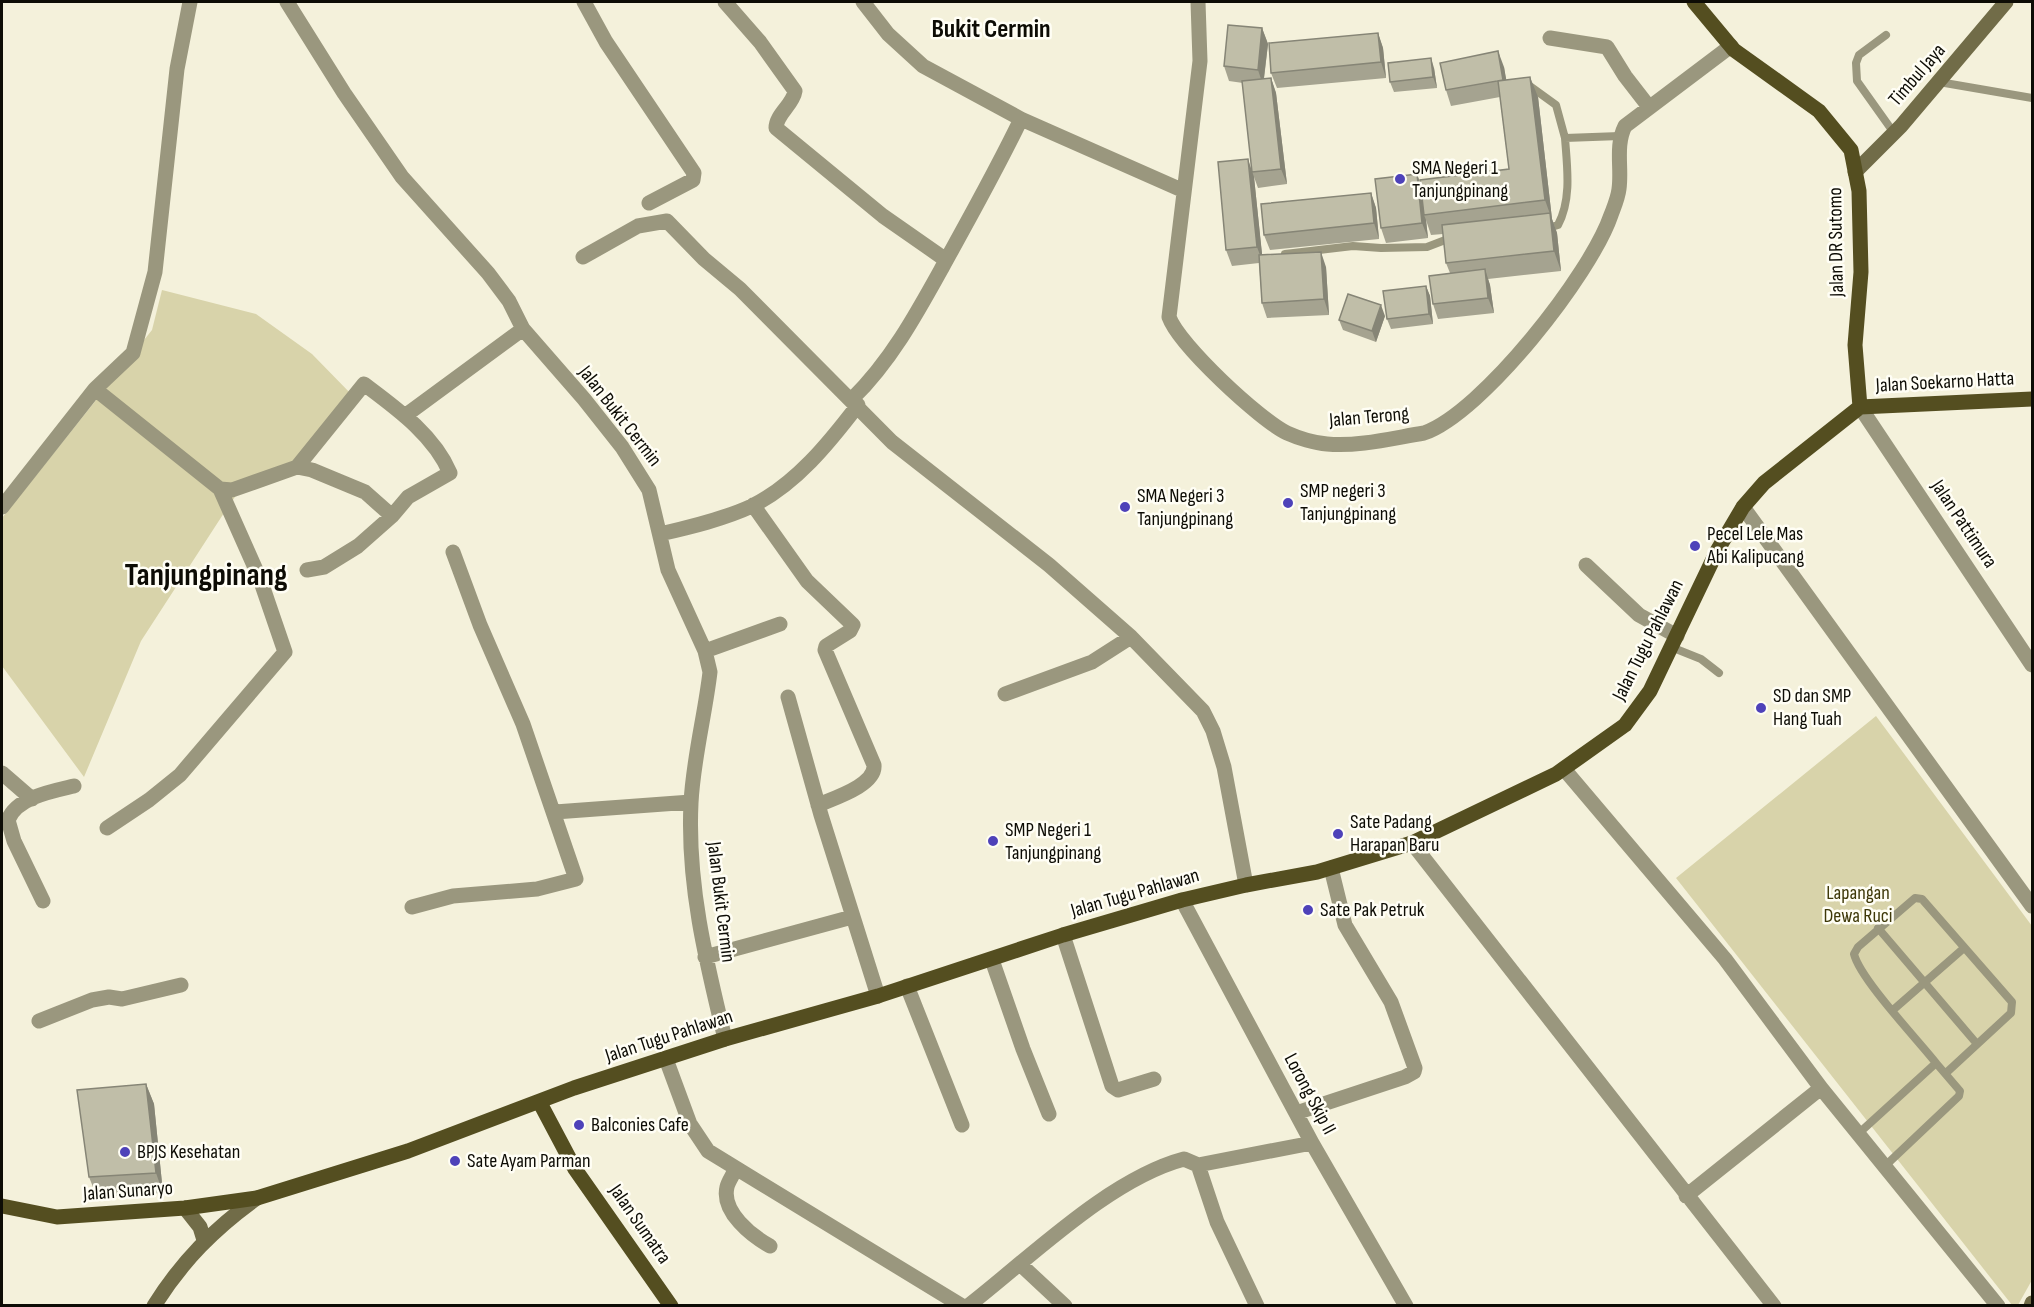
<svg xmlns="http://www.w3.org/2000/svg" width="2034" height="1307" font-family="'Sofia Sans Condensed',sans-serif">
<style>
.green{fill:#d8d3aa}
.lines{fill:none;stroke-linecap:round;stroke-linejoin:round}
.lane{stroke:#9a977e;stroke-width:8}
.street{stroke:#9a977e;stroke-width:15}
.secondary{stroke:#716c48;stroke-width:15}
.primary{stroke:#544e20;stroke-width:15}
.wall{fill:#a5a390}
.shaded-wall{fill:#868576}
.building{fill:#c0bea8;stroke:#868576;stroke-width:1.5}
.poi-dot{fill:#4e42b9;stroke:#fffef5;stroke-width:2}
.labels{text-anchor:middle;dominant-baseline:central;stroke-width:5;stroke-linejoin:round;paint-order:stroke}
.street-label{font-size:20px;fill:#0d0c05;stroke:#fffef5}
.poi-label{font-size:20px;fill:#0d0c05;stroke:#fffef5;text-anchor:start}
.park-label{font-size:20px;fill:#3e3808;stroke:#fffef5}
.district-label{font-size:26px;font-weight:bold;fill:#0d0c05;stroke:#fffef5}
.town-label{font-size:32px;font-weight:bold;fill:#0d0c05;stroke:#fffef5}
</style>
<rect width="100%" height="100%" fill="#f4f1db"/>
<path class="green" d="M 162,290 L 256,314 L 312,354 L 354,397 L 297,467 L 237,494 L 222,516 L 141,641 L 84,777 L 2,666 L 2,518 L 152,330 Z
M 1876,716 L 2032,926 L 2032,1280 L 2018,1305 L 2012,1305 L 1676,878 Z"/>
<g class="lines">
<path class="lane" d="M 1886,35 L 1859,55 L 1856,63 L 1857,81 L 1894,133
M 1939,82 L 2032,98
M 1527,84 L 1556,105 L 1565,138
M 1545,229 L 1558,225 C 1572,199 1567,166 1565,138 L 1620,136
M 1285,254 L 1353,246 L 1381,248 L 1427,247 L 1453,237
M 1671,647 L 1701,659 L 1719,673
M 1878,928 L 1977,1044
M 1893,1010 L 1964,948
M 1936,1063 C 1918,1040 1860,979 1854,954 L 1858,947 L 1915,898 L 1922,899 L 2012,1002 L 2011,1013 L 1946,1073
M 1858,1134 L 1936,1063 L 1960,1091 L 1959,1096 L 1885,1166"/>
<path class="street" d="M 287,2 L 344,93 L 402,177 L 488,273 L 509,301 L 523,329 L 584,399 L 622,447 L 649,490 L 668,570 L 705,651 L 710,672 C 705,715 693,760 691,803 C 687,884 706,961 725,1039
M 584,2 L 606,42 L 694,173 L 693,180 L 649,203
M 725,2 L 760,42 L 795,91 C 793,105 776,114 776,128 L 883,216 L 946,260
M 863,2 L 888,34 L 923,66 L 1021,119 L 1184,191
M 1198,2 L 1200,61 L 1169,317 C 1179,345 1260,420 1287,433 C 1298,438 1315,443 1327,444 C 1358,447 1393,438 1424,433 C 1482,413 1591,274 1611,215 C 1614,207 1618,198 1619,189 C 1622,168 1615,146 1625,126 L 1731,46
M 1550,38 L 1607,47 L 1625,76 L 1649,107
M 583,257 L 638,226 L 667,221 L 704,259 L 740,289 L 892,442 L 1049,565 L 1131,637 L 1203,711 L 1213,731 L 1224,767 L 1246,885
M 95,389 L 220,489 L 260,579 L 285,652 L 180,775 L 149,800 L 107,828
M 852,399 C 891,361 917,313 943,266 C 970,217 997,169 1021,119
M 1860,407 L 2032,665
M 406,415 L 523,329
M 297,467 L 312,470 L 365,492 L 392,516
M 220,489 L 232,490 L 297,467 L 364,384 C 396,408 434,435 450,473 L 408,497 L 392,516 L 358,546 L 324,567 L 307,570
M 753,505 L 807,581 L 853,625 L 850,631 L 826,646 L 825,650 L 874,765 C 876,785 834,798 818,805
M 2,507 L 95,389 L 133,353 L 155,272 L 177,69 L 190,2
M 1743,507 L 2032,906
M 660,534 C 691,527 724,519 752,506 C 796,484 829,443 858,405
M 1586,565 L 1639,615 L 1677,636
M 705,651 L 780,624
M 1005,694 L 1092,662 L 1131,637
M 788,697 L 821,815 L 878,996
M 1564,769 L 1725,959 L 1821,1088 L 1998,1306
M 2,773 L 32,799
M 555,812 L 691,802
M 1412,843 L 1774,1306
M 1182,900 L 1312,1143 L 1406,1306
M 43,901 L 14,841 L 8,820 C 17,797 53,791 74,786
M 412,907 L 453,896 L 537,889 L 576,879 L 523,724 L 480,625 L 453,552
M 1063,935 L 1112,1086 L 1118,1090 L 1154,1079
M 705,957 L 852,917
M 992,960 L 1023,1049 L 1049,1114
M 907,986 L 962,1125
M 39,1021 L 92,1000 L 109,997 L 122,999 L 181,985
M 666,1059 L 690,1124 L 708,1151 L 962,1306
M 1296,1113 L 1405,1077 L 1414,1072 L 1415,1068 L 1391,1002 L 1345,925 L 1331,868
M 1198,1165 L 1312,1143
M 735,1170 C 733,1175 728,1182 727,1187 C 721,1212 752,1236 770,1246
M 1686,1196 L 1821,1088
M 1021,1265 L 1065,1306
M 968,1306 C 1030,1258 1109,1179 1184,1159 L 1198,1165 L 1217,1222 L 1257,1306"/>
<path class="secondary" d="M 1855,172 L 1901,126 L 2006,2
M 185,1208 L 200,1227 L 204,1240
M 154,1306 C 182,1261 215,1228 257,1198
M 2031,1306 L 2032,1303"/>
<path class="primary" d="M 1694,2 L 1734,50 L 1819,111 L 1851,150 L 1859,191 L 1861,272 L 1855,345 L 1860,407
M 1860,407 L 2032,399
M 540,1103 L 575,1169 L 671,1306
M 2,1206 L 57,1217 L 185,1208 L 257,1198 L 408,1151 L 574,1088 L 725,1039 L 878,996 L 1063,935 L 1182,900 L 1246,885 L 1317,872 L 1412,843 L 1556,774 L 1625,725 L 1650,691 L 1717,551 L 1743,507 L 1764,483 L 1860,407"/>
</g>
<path class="wall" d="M 1262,28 L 1268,44 L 1264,79 L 1271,78 L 1276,93 L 1287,184 L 1258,188 L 1254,177 L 1262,255 L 1326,267 L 1329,315 L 1267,318 L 1262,303 L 1259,263 L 1232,266 L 1226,250 L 1252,169 L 1243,83 L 1229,81 L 1224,66 Z
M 1378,33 L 1383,48 L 1386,78 L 1277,88 L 1271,73 Z
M 1504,67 L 1506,80 L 1538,97 L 1552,219 L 1557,233 L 1561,271 L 1488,279 L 1490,285 L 1494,313 L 1438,319 L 1433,304 L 1450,273 L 1446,263 L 1443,234 L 1431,235 L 1426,220 L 1428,238 L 1386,243 L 1381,228 L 1417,174 L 1420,183 L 1509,169 L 1500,97 L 1451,106 L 1446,90 Z
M 1434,68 L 1437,88 L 1394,92 L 1390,82 Z
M 1371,193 L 1376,208 L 1379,239 L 1270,250 L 1264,235 Z
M 1426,286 L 1430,296 L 1433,324 L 1391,329 L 1387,319 Z
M 1385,316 L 1376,342 L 1343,330 L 1339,320 Z
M 146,1084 L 154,1104 L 163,1193 L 97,1197 L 89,1177 Z"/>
<path class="shaded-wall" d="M 1262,28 L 1268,44 L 1263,85 L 1258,70 Z
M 1378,33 L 1383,48 L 1386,78 L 1381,62 Z
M 1498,51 L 1504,67 L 1509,95 L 1503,80 Z
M 1431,58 L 1434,68 L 1437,88 L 1433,77 Z
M 1530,77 L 1538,97 L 1552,219 L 1557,233 L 1561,271 L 1554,251 L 1550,214 L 1545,200 Z
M 1271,78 L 1276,93 L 1287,184 L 1281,169 Z
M 1248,159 L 1254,177 L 1263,263 L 1257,247 Z
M 1417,174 L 1422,189 L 1424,215 L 1426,220 L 1428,238 L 1422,223 Z
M 1371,193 L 1376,208 L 1379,239 L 1374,223 Z
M 1321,252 L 1326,267 L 1329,315 L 1324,299 Z
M 1485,269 L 1490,285 L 1494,313 L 1488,298 Z
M 1426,286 L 1430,296 L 1433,324 L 1429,314 Z
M 1381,305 L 1385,316 L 1376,342 L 1372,331 Z
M 146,1084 L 154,1104 L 163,1193 L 156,1173 Z"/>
<path class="building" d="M 1228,25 L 1262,28 L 1258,70 L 1224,66 Z
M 1378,33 L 1381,62 L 1271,73 L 1269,43 Z
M 1498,51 L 1503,80 L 1446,90 L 1440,63 Z
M 1431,58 L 1433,77 L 1390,82 L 1388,63 Z
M 1530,77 L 1545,200 L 1424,215 L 1420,180 L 1509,169 L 1498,81 Z
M 1271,78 L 1281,169 L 1252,172 L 1242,81 Z
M 1248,159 L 1257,247 L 1226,250 L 1218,162 Z
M 1417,174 L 1422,223 L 1381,228 L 1375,179 Z
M 1371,193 L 1374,223 L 1264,235 L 1261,204 Z
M 1550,213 L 1554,251 L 1446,263 L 1442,225 Z
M 1321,252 L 1324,299 L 1262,303 L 1259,255 Z
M 1485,269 L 1488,298 L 1433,304 L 1429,276 Z
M 1426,286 L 1429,314 L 1387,319 L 1383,291 Z
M 1348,294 L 1381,305 L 1372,331 L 1339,320 Z
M 146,1084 L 156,1173 L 89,1177 L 77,1090 Z"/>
<g class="poi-dot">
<circle cx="1400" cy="179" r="6"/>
<circle cx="1288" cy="503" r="6"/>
<circle cx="1125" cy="507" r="6"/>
<circle cx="1695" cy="546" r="6"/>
<circle cx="1761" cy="708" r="6"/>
<circle cx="1338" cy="834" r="6"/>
<circle cx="993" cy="841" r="6"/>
<circle cx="1308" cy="910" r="6"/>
<circle cx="579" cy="1125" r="6"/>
<circle cx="125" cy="1152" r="6"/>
<circle cx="455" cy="1161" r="6"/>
</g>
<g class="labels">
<g class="street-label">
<text transform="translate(1917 75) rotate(-49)">Timbul Jaya</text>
<text transform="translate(1836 242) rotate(-91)">Jalan DR Sutomo</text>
<text transform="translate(1945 382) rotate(-3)">Jalan Soekarno Hatta</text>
<text transform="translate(620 416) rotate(52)">Jalan Bukit Cermin</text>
<text transform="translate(1369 417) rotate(-5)">Jalan Terong</text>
<text transform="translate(1964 524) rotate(56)">Jalan Pattimura</text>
<text transform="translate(1648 640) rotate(-63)">Jalan Tugu Pahlawan</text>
<text transform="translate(1135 893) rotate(-16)">Jalan Tugu Pahlawan</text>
<text transform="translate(721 902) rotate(83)">Jalan Bukit Cermin</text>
<text transform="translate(669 1036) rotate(-18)">Jalan Tugu Pahlawan</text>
<text transform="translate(1310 1094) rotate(62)">Lorong Skip II</text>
<text transform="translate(128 1191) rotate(-4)">Jalan Sunaryo</text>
<text transform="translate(640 1224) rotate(55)">Jalan Sumatra</text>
</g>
<g class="poi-label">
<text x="1412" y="168">SMA Negeri 1<tspan x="1412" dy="23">Tanjungpinang</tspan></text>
<text x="1300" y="491">SMP negeri 3<tspan x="1300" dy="23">Tanjungpinang</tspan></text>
<text x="1137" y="496">SMA Negeri 3<tspan x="1137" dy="23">Tanjungpinang</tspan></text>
<text x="1707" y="534">Pecel Lele Mas<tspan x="1707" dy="23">Abi Kalipucang</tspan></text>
<text x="1773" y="696">SD dan SMP<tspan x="1773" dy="23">Hang Tuah</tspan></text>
<text x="1350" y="822">Sate Padang<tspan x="1350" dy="23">Harapan Baru</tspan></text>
<text x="1005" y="830">SMP Negeri 1<tspan x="1005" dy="23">Tanjungpinang</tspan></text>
<text x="1320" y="910">Sate Pak Petruk</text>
<text x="591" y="1125">Balconies Cafe</text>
<text x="137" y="1152">BPJS Kesehatan</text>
<text x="467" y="1161">Sate Ayam Parman</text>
</g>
<g class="park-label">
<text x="1858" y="893">Lapangan<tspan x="1858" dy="23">Dewa Ruci</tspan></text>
</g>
<g class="district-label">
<text x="991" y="29">Bukit Cermin</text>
</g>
<g class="town-label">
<text x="206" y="575">Tanjungpinang</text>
</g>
</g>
<rect width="2034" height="1307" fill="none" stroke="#0d0c05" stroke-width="6"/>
</svg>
